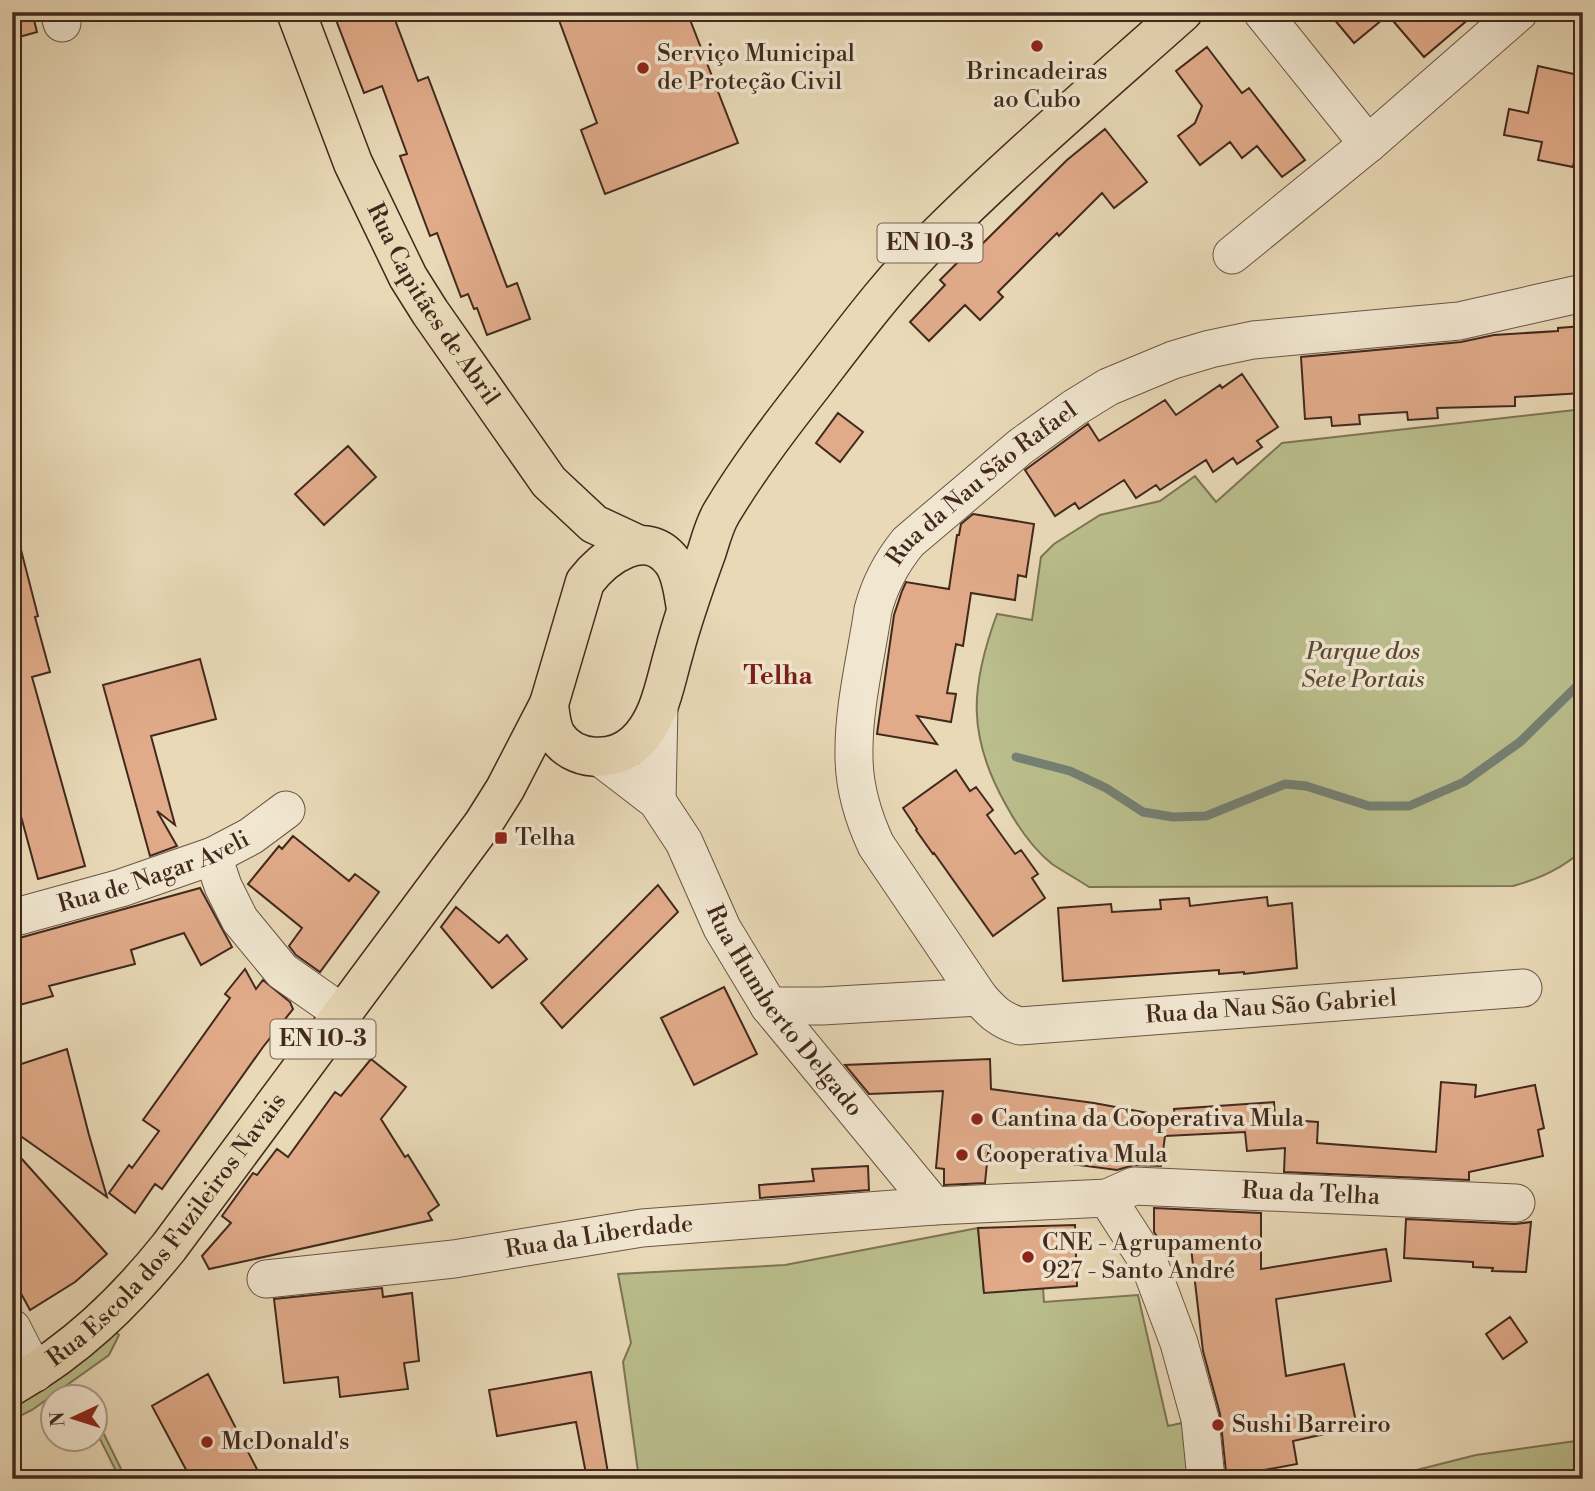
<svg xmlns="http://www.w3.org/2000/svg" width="1595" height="1491" font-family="'Libre Bodoni',serif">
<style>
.green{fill:#babe8c;stroke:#7e7455;stroke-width:2}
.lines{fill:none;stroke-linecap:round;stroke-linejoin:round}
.stream{stroke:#758073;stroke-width:9}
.building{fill:#e1ab8a;stroke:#42291e;stroke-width:2}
.minor-casing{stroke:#6c5544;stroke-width:39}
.major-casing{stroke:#42291e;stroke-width:41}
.minor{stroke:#f1e6d0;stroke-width:37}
.major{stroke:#e9d9b7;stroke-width:38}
.poi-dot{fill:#8f2418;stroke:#f1e6d0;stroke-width:2.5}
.labels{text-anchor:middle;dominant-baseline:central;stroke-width:7;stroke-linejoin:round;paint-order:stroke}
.shield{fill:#f1e6d0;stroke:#766253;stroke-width:2}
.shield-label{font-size:23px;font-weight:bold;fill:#42291e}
.poi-label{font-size:24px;fill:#42291e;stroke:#f1e6d0;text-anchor:start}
.street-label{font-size:24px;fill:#42291e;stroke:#f1e6d0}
.park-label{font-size:24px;font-style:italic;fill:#5a4734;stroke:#f1e6d0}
.neighbourhood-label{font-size:26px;font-weight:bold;fill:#7a1f14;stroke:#f1e6d0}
</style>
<rect width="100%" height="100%" fill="#e9d9b7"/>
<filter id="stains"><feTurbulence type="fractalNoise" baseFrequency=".00286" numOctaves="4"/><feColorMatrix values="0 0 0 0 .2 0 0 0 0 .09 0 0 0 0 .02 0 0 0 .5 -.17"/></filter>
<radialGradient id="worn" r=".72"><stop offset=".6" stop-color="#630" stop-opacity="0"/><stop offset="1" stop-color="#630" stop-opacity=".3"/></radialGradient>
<path class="green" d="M 1583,409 L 1583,850 C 1561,869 1541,878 1513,886 L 1089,887 C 1077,879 1064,872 1052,864 C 1032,848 1018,827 1006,805 C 967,736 970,687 997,614 L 1032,620 L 1041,557 L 1054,544 L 1100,515 L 1160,501 L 1195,476 L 1216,502 L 1282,443 Z
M 978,1228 L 984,1292 L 1043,1288 L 1044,1302 L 1138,1295 L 1168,1426 L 1200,1419 L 1206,1479 L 639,1479 L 623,1362 L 631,1343 L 618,1274 L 785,1265 Z
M 115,1331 L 119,1335 L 109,1355 L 32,1410 L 12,1420 L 12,1404 Z
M 94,1416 L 95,1416 L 126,1479 L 120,1479 L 95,1429 Z
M 1583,1440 L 1583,1479 L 1381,1479 L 1476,1455 Z"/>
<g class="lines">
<path class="stream" d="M 1016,757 L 1070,771 L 1106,788 L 1143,812 L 1173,817 L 1206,816 L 1285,784 L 1306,786 L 1369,806 L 1409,806 L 1464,782 L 1520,742 L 1575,688"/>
</g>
<path class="building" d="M 12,12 L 32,12 L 37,32 L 12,39 Z
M 333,12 L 392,12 L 418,81 L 428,77 L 507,287 L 517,283 L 530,319 L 487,335 L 477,308 L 474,309 L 468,294 L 461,297 L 437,233 L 430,236 L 400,156 L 407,154 L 382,86 L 364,93 Z
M 556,12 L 687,12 L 738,143 L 605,194 L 581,130 L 597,123 Z
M 1328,12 L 1477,12 L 1424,57 L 1388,15 L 1354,43 Z
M 1207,47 L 1242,93 L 1249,88 L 1305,160 L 1282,177 L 1257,146 L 1242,158 L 1230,142 L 1200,165 L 1178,136 L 1195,123 L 1202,106 L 1176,71 Z
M 1538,66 L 1583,76 L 1583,132 L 1580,131 L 1573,167 L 1538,160 L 1542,142 L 1504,135 L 1509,109 L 1528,113 Z
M 1105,129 L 1147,182 L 1114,208 L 1102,193 L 1059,236 L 1057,233 L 998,292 L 1003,297 L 980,320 L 965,305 L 929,341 L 910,322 L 945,285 L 940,280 L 963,257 L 966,260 L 1067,160 Z
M 1583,326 L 1583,393 L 1515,397 L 1515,406 L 1437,408 L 1438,418 L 1408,420 L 1407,412 L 1359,415 L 1360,424 L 1332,426 L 1331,417 L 1305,419 L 1301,357 L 1461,342 L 1494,335 L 1558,331 L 1558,328 Z
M 1242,374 L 1278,427 L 1257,441 L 1262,447 L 1237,464 L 1233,458 L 1213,472 L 1206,460 L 1160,490 L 1156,485 L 1136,498 L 1124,480 L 1079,509 L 1075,503 L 1055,516 L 1025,470 L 1088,424 L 1099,441 L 1165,400 L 1176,415 L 1220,385 L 1222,388 Z
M 838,413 L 863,432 L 840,462 L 816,443 Z
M 348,446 L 376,477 L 324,525 L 295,494 Z
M 973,514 L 1034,524 L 1026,577 L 1018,575 L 1015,600 L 971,593 L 963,646 L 956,644 L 947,693 L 956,694 L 951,722 L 917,716 L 937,744 L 877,734 L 894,615 L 902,591 L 906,582 L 949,589 L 957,535 L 959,535 L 961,524 Z
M 20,546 L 38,616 L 35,617 L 50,672 L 32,677 L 85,866 L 38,879 L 16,798 L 12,799 L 12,547 Z
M 200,659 L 216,719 L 151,736 L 175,825 L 157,811 L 177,846 L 150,856 L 103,685 Z
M 956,770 L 970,791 L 976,787 L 993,810 L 987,815 L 1015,854 L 1021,850 L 1038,874 L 1032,878 L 1045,898 L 993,936 L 934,853 L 933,854 L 916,830 L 917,829 L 903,808 Z
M 293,836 L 349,881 L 355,874 L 379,892 L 320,972 L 296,955 L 289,946 L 302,928 L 248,884 L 279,846 L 282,849 Z
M 658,885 L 678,912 L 562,1028 L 541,1003 Z
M 200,888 L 232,947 L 201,965 L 184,933 L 131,950 L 135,964 L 49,986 L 53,996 L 12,1007 L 12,940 Z
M 1267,897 L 1268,906 L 1292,903 L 1297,968 L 1244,974 L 1244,972 L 1219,974 L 1219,970 L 1063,981 L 1058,908 L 1111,904 L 1112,912 L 1161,909 L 1160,900 L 1189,898 L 1190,906 Z
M 456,907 L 499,943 L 507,935 L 527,959 L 492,988 L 441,927 Z
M 245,969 L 256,989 L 263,980 L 290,1002 L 293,1009 L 263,1047 L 162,1189 L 155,1184 L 135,1213 L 109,1193 L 129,1165 L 132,1168 L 159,1131 L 143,1120 L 230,998 L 225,994 Z
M 724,987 L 757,1054 L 694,1085 L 661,1018 Z
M 67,1049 L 89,1135 L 107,1197 L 12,1130 L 12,1067 Z
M 371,1059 L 406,1087 L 381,1119 L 405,1157 L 408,1155 L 439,1205 L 428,1213 L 432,1220 L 209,1269 L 202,1256 L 231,1223 L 222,1216 L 253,1173 L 257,1175 L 277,1149 L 288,1157 L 335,1092 L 341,1096 Z
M 990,1059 L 991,1089 L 1094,1103 L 1175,1118 L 1174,1109 L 1274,1102 L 1275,1119 L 1318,1122 L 1317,1143 L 1436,1152 L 1441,1082 L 1476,1085 L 1475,1097 L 1535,1085 L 1544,1128 L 1538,1130 L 1543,1156 L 1469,1172 L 1469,1180 L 1284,1172 L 1285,1148 L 1247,1151 L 1245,1132 L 1165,1136 L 1161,1166 L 1134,1165 L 1117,1170 L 988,1153 L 985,1183 L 944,1185 L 944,1169 L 936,1168 L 943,1091 L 869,1094 L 845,1065 Z
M 12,1148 L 107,1254 L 75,1282 L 30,1310 L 12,1277 Z
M 868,1166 L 869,1190 L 760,1198 L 759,1185 L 814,1181 L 812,1169 Z
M 1154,1208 L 1261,1213 L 1261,1269 L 1386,1249 L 1391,1281 L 1276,1299 L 1286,1376 L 1344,1364 L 1357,1427 L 1293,1441 L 1297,1464 L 1248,1473 L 1226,1472 L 1220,1414 L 1203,1351 L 1190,1239 L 1158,1238 L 1154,1232 Z
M 1406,1219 L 1515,1224 L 1531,1222 L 1526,1272 L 1492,1271 L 1493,1268 L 1473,1267 L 1473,1262 L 1404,1258 Z
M 1075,1225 L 1077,1286 L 984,1293 L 978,1228 Z
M 382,1288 L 383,1297 L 412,1293 L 419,1361 L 404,1363 L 408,1389 L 340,1397 L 338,1377 L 284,1383 L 274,1299 Z
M 1510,1317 L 1527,1342 L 1503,1359 L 1486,1334 Z
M 591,1372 L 609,1479 L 587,1479 L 576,1422 L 497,1436 L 489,1390 Z
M 208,1374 L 262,1479 L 191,1479 L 152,1406 Z"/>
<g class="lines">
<g class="minor-casing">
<g id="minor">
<path d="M 59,12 L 62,23"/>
<path d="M 1262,12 L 1368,144"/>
<path d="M 1232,255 L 1368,144 L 1519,12"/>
<path id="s1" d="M 601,758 L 657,801 L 684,842 L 722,928 L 769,1006 L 934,1206"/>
<path d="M 657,801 L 659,706"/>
<path d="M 213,856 L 223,886 L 240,920 L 282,971 L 342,1013"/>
<path id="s2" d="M 12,918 L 121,888 L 213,856 L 251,836 L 286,810"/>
<path id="s3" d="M 1523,988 L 1020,1026 C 1001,1021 991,1011 979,997 L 876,845 C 863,817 854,787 854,756 C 853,708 866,658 873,610 C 880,583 891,563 908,542 L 1020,447 L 1074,408 L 1108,387 L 1173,360 L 1210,349 L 1253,340 L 1459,321 L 1583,293"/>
<path d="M 769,1006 L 822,1006 L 979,997"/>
<path d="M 1107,1198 L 1149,1263 L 1179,1343 L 1200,1419 L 1206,1479"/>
<path id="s4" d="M 266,1279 L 454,1259 L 642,1228 L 934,1206 L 1107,1198 L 1134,1186 L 1516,1203"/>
<path d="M 12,1328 L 35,1373"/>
</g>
</g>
<g class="major-casing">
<g id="major">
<path id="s5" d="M 296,12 L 353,163 L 408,277 L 430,312 L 549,482 L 594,524 L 637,544"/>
<path d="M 686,608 C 683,593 682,574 672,561 C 645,526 604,557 585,582 L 549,704 C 550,714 551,726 556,735 C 573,762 613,763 635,743 C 660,721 665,682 674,652 C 683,617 695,584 707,551 C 711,538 715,523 722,512 C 749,467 782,424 814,383 C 854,331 893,278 940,233 C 1018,156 1101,85 1183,12"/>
<path id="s6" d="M 12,1386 C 75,1350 124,1303 169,1247 L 483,824 L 505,789 L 549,704"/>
</g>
</g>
<use href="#minor" class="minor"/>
<use href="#major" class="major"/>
</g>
<g class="poi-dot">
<circle cx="1037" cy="46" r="7"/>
<circle cx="643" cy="68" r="7"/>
<rect x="494" y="831" width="14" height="14" rx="3.5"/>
<circle cx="977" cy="1119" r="7"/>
<circle cx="962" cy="1155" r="7"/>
<circle cx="1028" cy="1257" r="7"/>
<circle cx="1218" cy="1425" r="7"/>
<circle cx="207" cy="1442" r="7"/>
</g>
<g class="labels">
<g class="shield">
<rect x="877.5" y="223.5" width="105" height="39" rx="5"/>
<rect x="270.5" y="1019.5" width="105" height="39" rx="5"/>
</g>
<g class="shield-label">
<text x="930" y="243">EN 10-3</text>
<text x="323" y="1039">EN 10-3</text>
</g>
<g class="poi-label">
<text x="657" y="54">Serviço Municipal<tspan x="657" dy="28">de Proteção Civil</tspan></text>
<text x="1037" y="72" text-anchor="middle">Brincadeiras<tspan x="1037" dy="28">ao Cubo</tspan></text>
<text x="515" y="838">Telha</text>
<text x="991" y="1119">Cantina da Cooperativa Mula</text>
<text x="976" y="1155">Cooperativa Mula</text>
<text x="1042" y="1243">CNE - Agrupamento<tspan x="1042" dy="28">927 - Santo André</tspan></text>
<text x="1232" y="1425">Sushi Barreiro</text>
<text x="221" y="1442">McDonald's</text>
</g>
<g class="street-label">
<text stroke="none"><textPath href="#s5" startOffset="324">Rua Capitães de Abril</textPath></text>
<text stroke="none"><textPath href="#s3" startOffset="1150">Rua da Nau São Rafael</textPath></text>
<text stroke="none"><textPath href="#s2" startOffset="149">Rua de Nagar Aveli</textPath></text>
<text transform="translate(1271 1007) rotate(-4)">Rua da Nau São Gabriel</text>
<text stroke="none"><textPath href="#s1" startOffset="317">Rua Humberto Delgado</textPath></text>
<text stroke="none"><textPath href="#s4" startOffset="1052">Rua da Telha</textPath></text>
<text stroke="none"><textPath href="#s6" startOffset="222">Rua Escola dos Fuzileiros Navais</textPath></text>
<text stroke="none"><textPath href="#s4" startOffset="336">Rua da Liberdade</textPath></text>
</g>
<g class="park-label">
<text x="1363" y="652">Parque dos<tspan x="1363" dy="28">Sete Portais</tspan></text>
</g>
<g class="neighbourhood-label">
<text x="778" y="676">Telha</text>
</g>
</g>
<rect width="1595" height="1491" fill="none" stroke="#e9d9b7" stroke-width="42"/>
<rect x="14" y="14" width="1567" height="1463" fill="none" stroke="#42291e" stroke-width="3.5"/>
<rect x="21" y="21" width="1553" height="1449" fill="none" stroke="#42291e" stroke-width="2"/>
<g transform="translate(74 1418) rotate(266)"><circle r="33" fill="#f1e6d0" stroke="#ab9a89" stroke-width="2"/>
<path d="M0-5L12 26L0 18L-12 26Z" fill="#8f2418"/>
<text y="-10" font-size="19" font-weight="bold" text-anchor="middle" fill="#42291e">N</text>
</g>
<rect width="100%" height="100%" filter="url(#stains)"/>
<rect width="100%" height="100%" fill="url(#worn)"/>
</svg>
